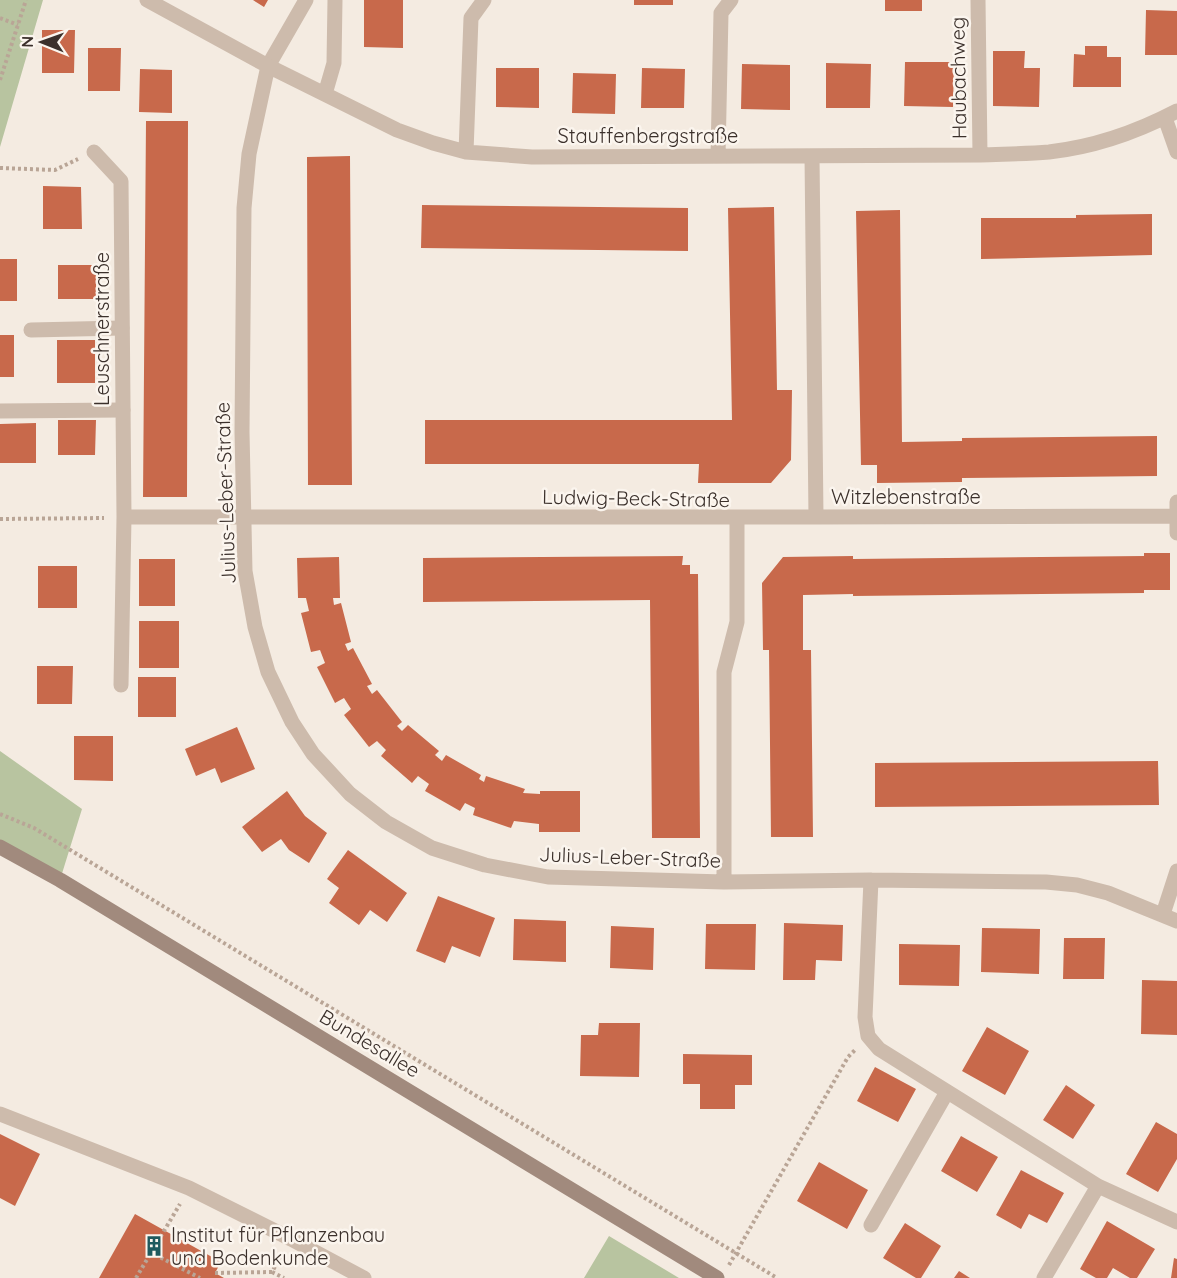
<svg xmlns="http://www.w3.org/2000/svg" width="1177" height="1278" font-family="Quicksand,sans-serif">
<style>
.green{fill:#b8c4a0}
.building{fill:#c8694b}
.lines{fill:none;stroke-linecap:round;stroke-linejoin:round}
.path{stroke:#b9a596;stroke-width:4;stroke-dasharray:3 3;stroke-linecap:butt}
.lane{stroke:#cdbbac;stroke-width:15}
.street{stroke:#cdbbac;stroke-width:15}
.secondary{stroke:#a18a7d;stroke-width:15}
.labels{text-anchor:middle;dominant-baseline:central;stroke-width:5;stroke-linejoin:round;paint-order:stroke}
.street-label{font-size:20px;fill:#3b302b;stroke:#fbf5ee}
.poi-label{font-size:20px;fill:#3b302b;stroke:#fbf5ee;text-anchor:start}
</style>
<rect width="100%" height="100%" fill="#f4ebe1"/>
<path class="green" d="M 0,0 L 43,0 L 0,147 Z
M 0,751 L 82,809 L 60,880 L 0,851 Z
M 609,1236 L 679,1278 L 584,1278 Z"/>
<path class="building" d="M 253,0 L 268,0 L 264,7 Z
M 364,0 L 403,0 L 403,48 L 364,47 Z
M 634,0 L 673,0 L 673,5 L 634,5 Z
M 885,0 L 922,0 L 922,11 L 885,11 Z
M 1146,10 L 1177,11 L 1177,55 L 1145,55 Z
M 42,30 L 75,30 L 74,73 L 42,73 Z
M 1085,46 L 1107,46 L 1107,57 L 1121,57 L 1121,87 L 1073,87 L 1074,54 L 1085,55 Z
M 88,48 L 121,48 L 120,91 L 88,91 Z
M 993,51 L 1025,51 L 1024,68 L 1040,68 L 1039,107 L 993,106 Z
M 905,62 L 954,62 L 953,107 L 904,106 Z
M 826,63 L 871,64 L 870,108 L 826,108 Z
M 742,64 L 790,65 L 790,110 L 741,109 Z
M 496,68 L 539,68 L 539,108 L 496,107 Z
M 642,68 L 685,69 L 684,108 L 641,108 Z
M 140,69 L 172,70 L 172,113 L 139,112 Z
M 573,73 L 616,74 L 615,114 L 572,113 Z
M 146,121 L 188,121 L 187,497 L 143,497 Z
M 350,156 L 352,485 L 308,485 L 307,157 Z
M 43,186 L 81,187 L 82,229 L 43,229 Z
M 422,205 L 688,208 L 688,251 L 421,248 Z
M 774,207 L 777,390 L 792,390 L 791,460 L 771,483 L 698,483 L 699,464 L 425,464 L 425,420 L 732,420 L 728,208 Z
M 900,210 L 902,442 L 962,441 L 962,438 L 1157,436 L 1157,476 L 962,478 L 962,482 L 877,483 L 877,465 L 861,465 L 856,211 Z
M 1152,214 L 1152,255 L 981,259 L 981,218 L 1076,218 L 1076,215 Z
M 0,259 L 17,259 L 17,301 L 0,301 Z
M 58,265 L 96,265 L 96,299 L 58,299 Z
M 0,335 L 14,335 L 14,377 L 0,377 Z
M 57,340 L 95,340 L 95,383 L 57,383 Z
M 58,420 L 96,420 L 95,455 L 58,455 Z
M 36,423 L 36,463 L 0,463 L 0,424 Z
M 1144,553 L 1170,553 L 1170,590 L 1144,590 L 1144,593 L 853,596 L 853,594 L 803,595 L 803,650 L 811,650 L 813,837 L 771,837 L 769,650 L 763,650 L 762,583 L 783,557 L 853,556 L 853,559 L 1144,556 Z
M 683,556 L 682,565 L 690,565 L 690,574 L 698,574 L 700,838 L 652,838 L 650,600 L 423,602 L 423,558 Z
M 339,557 L 340,598 L 333,598 L 334,605 L 341,603 L 351,642 L 345,644 L 348,651 L 353,648 L 372,684 L 367,686 L 372,694 L 377,690 L 402,722 L 397,726 L 402,731 L 408,725 L 439,751 L 435,755 L 442,761 L 446,755 L 481,775 L 479,779 L 484,782 L 486,776 L 525,789 L 523,793 L 540,794 L 540,791 L 580,791 L 580,832 L 539,832 L 539,824 L 514,821 L 511,828 L 473,815 L 475,808 L 465,803 L 460,811 L 425,791 L 429,784 L 418,776 L 412,783 L 381,756 L 386,750 L 377,741 L 369,747 L 344,715 L 351,709 L 344,698 L 335,703 L 317,667 L 325,663 L 320,650 L 311,652 L 301,613 L 309,611 L 306,598 L 298,598 L 297,558 Z
M 139,559 L 175,559 L 175,606 L 139,606 Z
M 38,566 L 77,566 L 77,608 L 38,608 Z
M 139,621 L 179,621 L 179,668 L 139,668 Z
M 37,666 L 73,666 L 72,704 L 37,704 Z
M 138,677 L 176,677 L 176,717 L 138,717 Z
M 237,727 L 255,769 L 221,783 L 215,768 L 196,776 L 185,749 Z
M 74,736 L 113,736 L 113,781 L 74,780 Z
M 1158,761 L 1159,805 L 875,807 L 875,763 Z
M 287,791 L 305,816 L 327,833 L 309,863 L 289,850 L 281,839 L 262,852 L 242,827 Z
M 348,850 L 407,893 L 387,922 L 370,910 L 359,925 L 329,903 L 339,888 L 327,879 Z
M 438,896 L 495,918 L 480,957 L 452,946 L 445,963 L 416,951 Z
M 514,919 L 566,921 L 566,962 L 513,960 Z
M 784,923 L 843,925 L 842,961 L 816,960 L 815,980 L 783,980 Z
M 706,924 L 756,924 L 755,970 L 705,969 Z
M 611,926 L 654,928 L 653,970 L 610,968 Z
M 982,928 L 1040,929 L 1039,974 L 981,972 Z
M 1064,938 L 1105,938 L 1104,979 L 1063,979 Z
M 899,944 L 960,945 L 959,986 L 899,985 Z
M 1142,980 L 1177,981 L 1177,1035 L 1141,1034 Z
M 599,1023 L 640,1023 L 639,1077 L 580,1076 L 581,1035 L 598,1035 Z
M 987,1027 L 1029,1051 L 1005,1095 L 962,1071 Z
M 683,1054 L 752,1055 L 752,1085 L 735,1085 L 735,1109 L 700,1109 L 700,1084 L 683,1084 Z
M 875,1067 L 916,1089 L 898,1122 L 857,1101 Z
M 1066,1085 L 1095,1105 L 1073,1139 L 1043,1120 Z
M 1156,1122 L 1177,1134 L 1177,1159 L 1158,1192 L 1126,1174 Z
M 0,1134 L 40,1154 L 15,1206 L 0,1198 Z
M 961,1136 L 998,1157 L 977,1192 L 941,1171 Z
M 819,1162 L 868,1190 L 847,1229 L 797,1201 Z
M 1021,1170 L 1064,1193 L 1047,1223 L 1029,1214 L 1021,1229 L 996,1215 Z
M 135,1214 L 221,1262 L 215,1273 L 224,1278 L 99,1278 Z
M 1107,1221 L 1155,1249 L 1137,1278 L 1130,1278 L 1113,1268 L 1107,1278 L 1096,1278 L 1080,1269 Z
M 905,1223 L 941,1246 L 921,1278 L 916,1278 L 883,1258 Z
M 1174,1258 L 1177,1259 L 1177,1278 L 1171,1278 Z
M 959,1271 L 970,1278 L 954,1278 Z"/>
<g class="lines">
<path class="path" d="M 0,18 L 18,25
M 0,80 L 26,0
M 0,168 L 55,170 L 78,159
M 0,519 L 104,518
M 0,814 L 34,828 L 777,1278
M 150,1252 L 200,1278
M 729,1265 L 848,1057 L 856,1049
M 272,1272 L 284,1278
M 215,1273 L 272,1272 L 282,1254
M 136,1278 L 180,1204"/>
<path class="lane" d="M 268,66 L 306,0
M 31,330 L 122,328
M 0,411 L 123,410
M 0,1114 L 189,1188 L 291,1239 L 364,1278"/>
<path class="street" d="M 147,0 L 268,66 L 397,130 L 433,143 L 466,152 L 532,157 L 980,155 C 1003,154 1026,154 1049,152 C 1094,147 1137,132 1177,111
M 978,0 L 980,155
M 268,66 L 249,154 L 244,208 L 242,432 L 245,571 L 255,627 L 268,672 L 292,722 L 313,754 L 350,794 L 386,822 L 432,848 L 485,865 L 548,877 L 724,882 L 871,880 L 1046,882 L 1077,885 L 1108,893 L 1177,921
M 325,94 L 334,63 L 335,0
M 1165,118 L 1177,152
M 94,152 L 121,181 L 124,517 L 121,685
M 466,152 L 471,18 L 484,0
M 718,156 L 721,13 L 731,0
M 812,156 L 816,517 L 1177,516
M 1177,502 L 1177,533
M 124,517 L 737,517 L 737,622 L 724,672 L 724,882
M 737,517 L 816,517
M 871,880 L 865,1017 L 868,1036 L 879,1049 L 1098,1186 L 1177,1222
M 1163,914 L 1177,871
M 871,1225 L 947,1092
M 1044,1278 L 1098,1186"/>
<path class="secondary" d="M 0,847 L 60,880 L 717,1278"/>
</g>
<defs>
<g id="building-bare" transform="scale(1.62)"><path d="M-4-6H4V6H1V3H-1V6H-4ZM-2.5-4.3h1.7v1.8h-1.7ZM.8-4.3h1.7v1.8H.8ZM-2.5-1h1.7V.8h-1.7ZM.8-1h1.7V.8H.8Z" fill="#1f5a5e" stroke="#fbf5ee" stroke-width="2.5" paint-order="stroke"/></g>
</defs>
<g fill-rule="evenodd">
<use href="#building-bare" x="154" y="1246"/>
</g>
<g class="labels">
<g class="street-label">
<text transform="translate(958 78) rotate(-91)">Haubachweg</text>
<text x="648" y="135">Stauffenbergstraße</text>
<text transform="translate(101 329) rotate(-90)">Leuschnerstraße</text>
<text transform="translate(225 493) rotate(-92)">Julius-Leber-Straße</text>
<text x="906" y="496">Witzlebenstraße</text>
<text transform="translate(636 498) rotate(1)">Ludwig-Beck-Straße</text>
<text transform="translate(630 857) rotate(2)">Julius-Leber-Straße</text>
<text transform="translate(370 1043) rotate(31)">Bundesallee</text>
</g>
<g class="poi-label">
<text x="171" y="1234">Institut für Pflanzenbau<tspan x="171" dy="23">und Bodenkunde</tspan></text>
</g>
</g>
<g transform="translate(42 42) rotate(271)" stroke="#fbf5ee" stroke-width="4.5" paint-order="stroke">
<path d="M0-4.5L10 22L0 15L-10 22Z" fill="#3b302b"/>
<text y="-9" font-size="16" font-weight="bold" text-anchor="middle" fill="#3b302b">N</text>
</g>
</svg>
